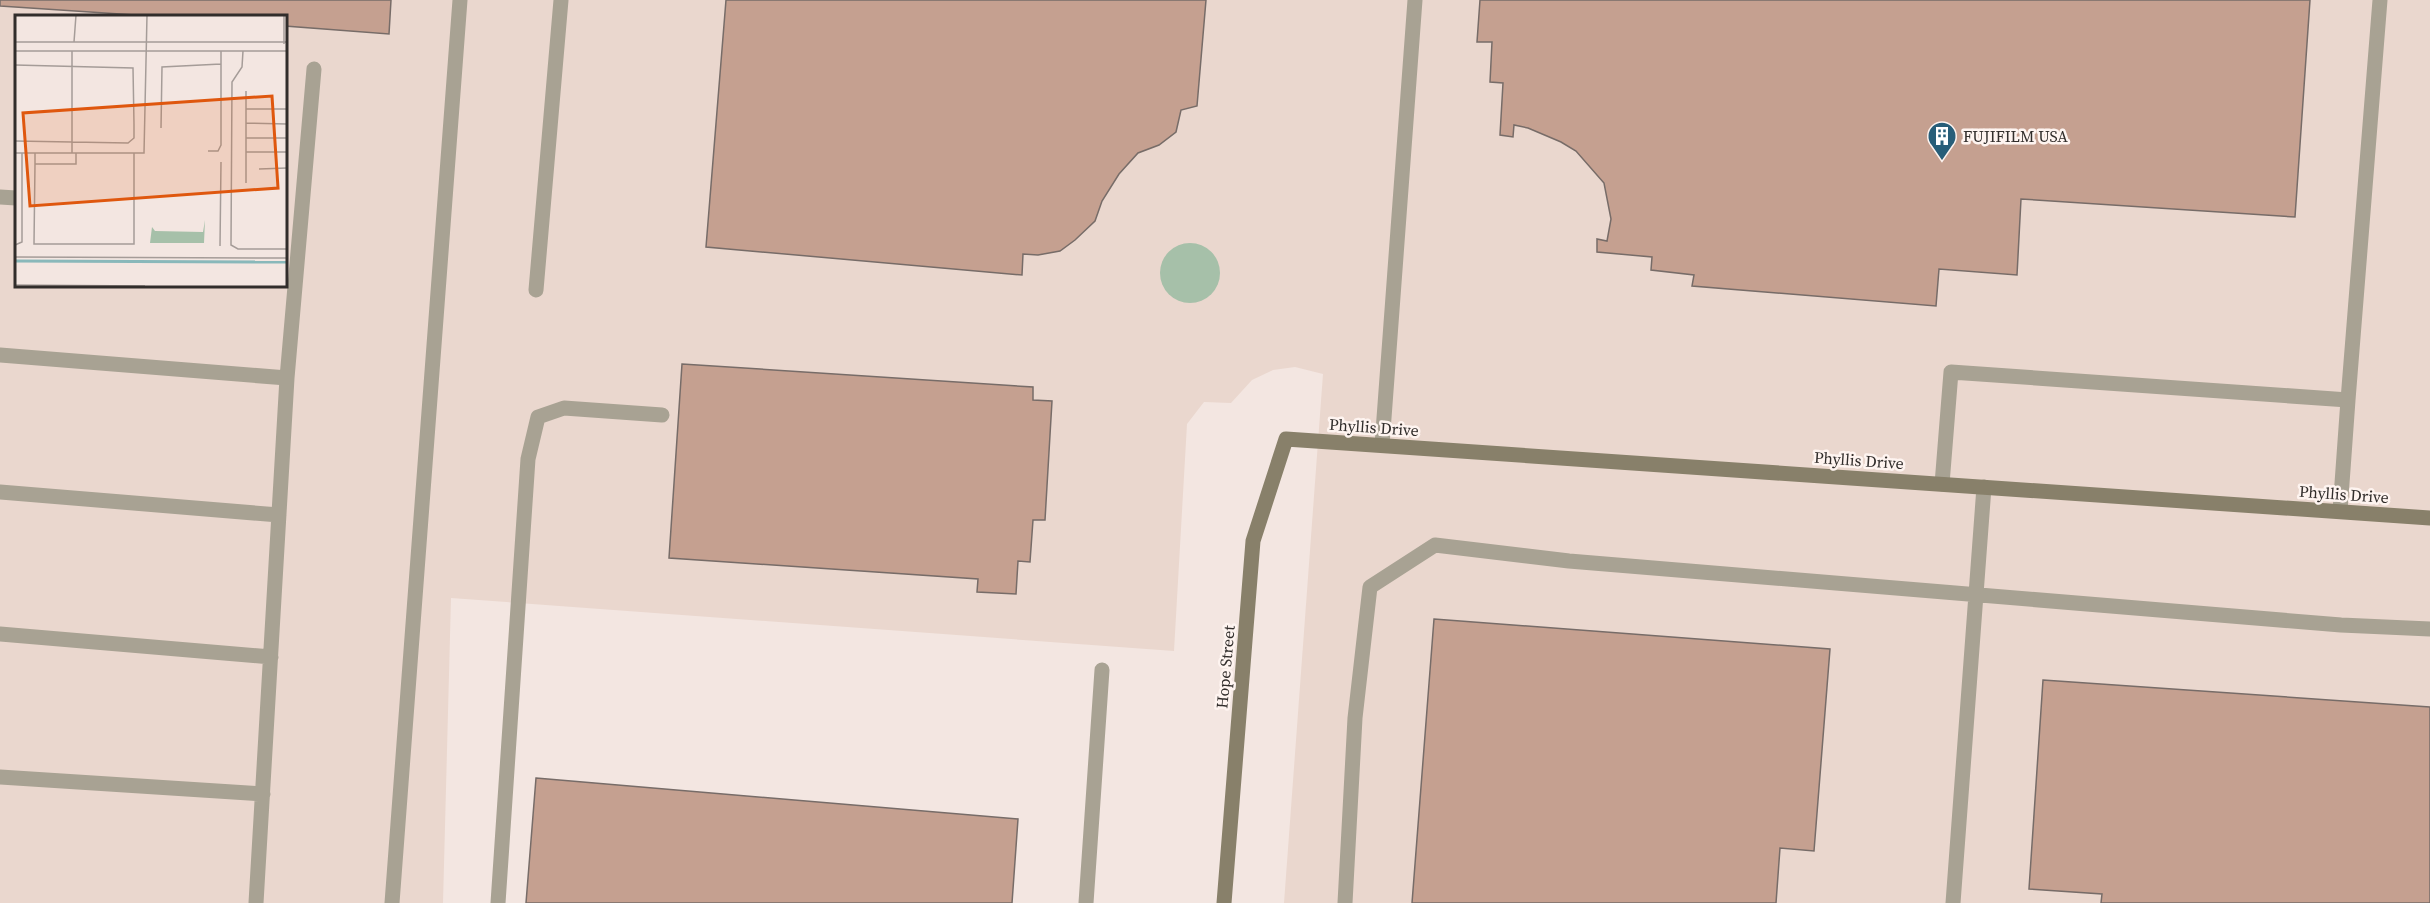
<svg xmlns="http://www.w3.org/2000/svg" width="2430" height="903" font-family="'Source Serif 4',serif">
<style>
.built{fill:#ead7ce;fill-rule:evenodd}
.green{fill:#a6c0a9}
.building{fill:#c5a090;stroke:#776c68;stroke-width:1.5}
.lines{fill:none;stroke-linecap:round;stroke-linejoin:round}
.lane{stroke:#a8a293;stroke-width:15}
.secondary{stroke:#88806a;stroke-width:15}
.labels{text-anchor:middle;dominant-baseline:central;stroke-width:5;stroke-linejoin:round;paint-order:stroke}
.poi-label{font-size:16px;fill:#312d2b;stroke:#fef4f0;text-anchor:start}
.street-label{font-size:16px;fill:#312d2b;stroke:#fef4f0}
.inset-river{fill:none;stroke:#89b8ba;stroke-width:3}
.inset-road{fill:none;stroke:#a59c98;stroke-width:1.5}
.view{fill:#df570e;fill-opacity:0.15;stroke:#df570e;stroke-width:3}
.inset-edge{fill:none;stroke:#312d2b;stroke-width:3}
</style>
<rect width="100%" height="100%" fill="#f3e6e1"/>
<path class="built" d="M 0,0 L 2430,0 L 2430,903 L 1284,903 L 1323,374 L 1295,367 L 1273,370 L 1252,380 L 1231,403 L 1204,402 L 1187,424 L 1174,651 L 451,598 L 443,903 L 0,903 ZM 16,16 L 285,16 L 285,285 L 16,285 Z"/>
<path class="green" d="M1160 273a30 30 0 1 1 60 0a30 30 0 1 1-60 0Z"/>
<path class="building" d="M 0,0 L 391,0 L 389,34 L 285,26 L 285,16 L 150,16 L 0,6 Z
M 726,0 L 1206,0 L 1197,106 L 1181,110 L 1176,132 L 1159,145 L 1138,153 L 1119,174 L 1102,201 L 1095,221 L 1075,240 L 1060,251 L 1038,255 L 1023,254 L 1022,275 L 706,247 Z
M 1480,0 L 2310,0 L 2295,217 L 2021,199 L 2017,275 L 1939,269 L 1936,306 L 1692,286 L 1694,275 L 1651,270 L 1652,257 L 1597,252 L 1597,239 L 1607,241 L 1611,219 L 1604,183 L 1576,151 L 1561,142 L 1528,128 L 1514,125 L 1513,137 L 1500,135 L 1503,83 L 1490,82 L 1492,42 L 1477,42 Z
M 682,364 L 1033,387 L 1033,400 L 1052,401 L 1045,520 L 1033,520 L 1030,562 L 1018,561 L 1016,594 L 977,592 L 978,579 L 669,558 Z
M 1434,619 L 1830,649 L 1814,851 L 1780,848 L 1776,903 L 1412,903 Z
M 2043,680 L 2430,707 L 2430,903 L 2101,903 L 2102,894 L 2029,889 Z
M 536,778 L 1018,819 L 1012,903 L 526,903 Z"/>
<g class="lines">
<path class="lane" d="M 0,197 L 16,198
M 536,290 L 561,0
M 0,355 L 287,378 L 314,69
M 2348,400 L 2380,0
M 1382,445 L 1415,0
M 1942,484 L 1951,372 L 2348,400 L 2340,511
M 0,492 L 279,515
M 0,634 L 271,657
M 0,777 L 263,794
M 256,903 L 287,378
M 392,903 L 460,0
M 498,903 L 528,459 L 538,417 L 564,408 L 662,415
M 1086,903 L 1102,670
M 1345,903 L 1355,718 L 1370,587 L 1435,545 L 1569,561 L 2341,625 L 2430,629
M 1953,903 L 1984,487"/>
<path class="secondary" d="M 1224,903 L 1253,541 L 1286,439 L 2430,518"/>
</g>
<defs>
<g id="building-pin" transform="scale(1.5)"><path d="M0 17L-7.5 6A9.5 9.5 0 1 1 7.5 6Z" fill="#275e79" stroke="#fef4f0"/><path d="M-4-6H4V6H1V3H-1V6H-4ZM-2.5-4.3h1.7v1.8h-1.7ZM.8-4.3h1.7v1.8H.8ZM-2.5-1h1.7V.8h-1.7ZM.8-1h1.7V.8H.8Z" fill="#fff"/></g>
</defs>
<g fill-rule="evenodd">
<use href="#building-pin" x="1942" y="136"/>
</g>
<g class="labels">
<g class="poi-label">
<text x="1963" y="136">FUJIFILM USA</text>
</g>
<g class="street-label">
<text transform="translate(1374 427) rotate(4)">Phyllis Drive</text>
<text transform="translate(1859 460) rotate(4)">Phyllis Drive</text>
<text transform="translate(2344 494) rotate(4)">Phyllis Drive</text>
<text transform="translate(1225 667) rotate(-85)">Hope Street</text>
</g>
</g>
<g transform="translate(15 15)">
<rect width="272" height="272" fill="#f3e6e1"/>
<path d="M 190,205 L 189,228 L 135,228 L 137,212 L 140,216 L 188,217 Z" fill="#a6c0a9"/>
<path class="inset-river" d="M 0,246 L 272,247"/>
<path class="inset-road" d="M 0,27 L 272,27M 59,27 L 61,0M 269,29 L 269,0M 0,36 L 272,36M 228,36 L 227,52 L 217,67 L 216,230 L 223,234 L 272,234M 0,50 L 118,53 L 119,109 L 119,123 L 113,128 L 0,126M 231,76 L 231,137M 231,94 L 272,94M 231,108 L 272,109M 146,113 L 147,52 L 206,49M 231,123 L 272,123M 193,136 L 203,136 L 206,130 L 206,36M 0,138 L 129,138 L 132,0M 20,138 L 20,149 L 61,149 L 61,138M 57,138 L 57,36M 20,149 L 19,229 L 119,229 L 119,138M 244,154 L 272,153M 231,168 L 231,137 L 272,137M 0,230 L 7,227 L 7,138M 205,231 L 206,147M 0,242 L 272,243M 0,270 L 130,271"/>
<path class="view" d="M 257,81 L 263,173 L 15,191 L 8,98 Z"/>
<rect width="272" height="272" class="inset-edge"/>
</g>
</svg>
